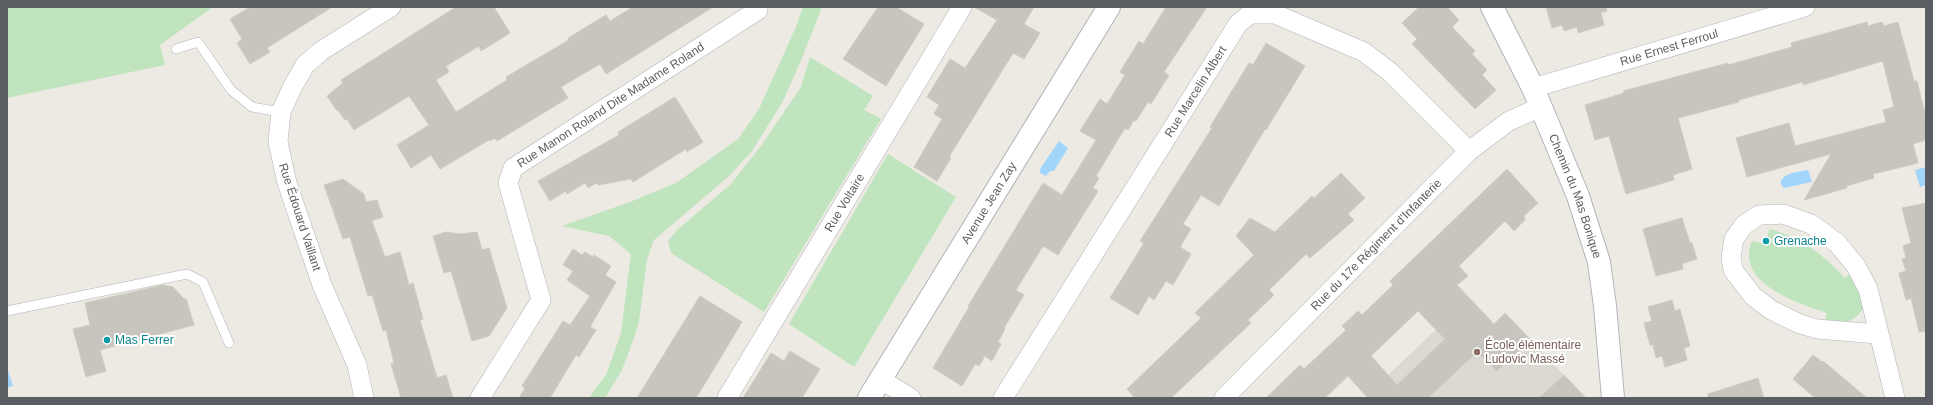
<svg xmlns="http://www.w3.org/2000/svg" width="1933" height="405" font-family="Helvetica,sans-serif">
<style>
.education{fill:#dcd9d0}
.green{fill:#bfe4be}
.water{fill:#a2d5fc}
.building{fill:#c8c5bf;stroke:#d1cbc0;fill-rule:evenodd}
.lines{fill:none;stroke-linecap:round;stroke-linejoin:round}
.service-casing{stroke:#b2b4b9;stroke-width:10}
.minor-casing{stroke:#b2b4b9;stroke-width:20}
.tertiary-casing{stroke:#b2b4b9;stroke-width:24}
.service{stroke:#fff;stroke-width:9}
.minor{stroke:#fff;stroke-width:19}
.tertiary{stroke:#fff;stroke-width:22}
.culture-dot{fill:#0f9aa8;stroke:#fff;stroke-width:1.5}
.education-dot{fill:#8d6e63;stroke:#fff;stroke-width:1.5}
.labels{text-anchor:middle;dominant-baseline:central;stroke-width:4;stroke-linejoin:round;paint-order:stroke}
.street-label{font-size:12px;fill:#5a5e62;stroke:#fff}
.culture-label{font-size:12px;fill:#0d838f;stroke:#fff;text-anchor:start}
.education-label{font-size:12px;fill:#785e54;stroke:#fff;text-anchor:start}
</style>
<rect width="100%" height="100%" fill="#eceae2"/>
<path class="education" d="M 1469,298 L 1494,324 L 1505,313 L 1586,398 L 1364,398 Z"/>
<path class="green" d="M 7,7 L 213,7 L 160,45 L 165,65 L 7,98 Z
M 803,7 L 822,7 L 802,58 L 783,101 L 752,151 L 728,177 L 654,240 L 647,259 L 639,321 L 634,338 L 622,370 L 605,398 L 589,398 L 606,375 L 621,333 L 631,254 L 609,236 L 562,226 L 630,202 L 676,183 L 738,139 L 759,109 L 796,27 Z
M 810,57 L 873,96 L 864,110 L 881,119 L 764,312 L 671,253 L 668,241 L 677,230 L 731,184 L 761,146 L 801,87 Z
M 888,154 L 956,197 L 854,367 L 789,324 Z
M 1770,229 C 1801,238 1824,255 1845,278 L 1852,271 L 1863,294 L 1864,307 C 1855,323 1842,325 1825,322 L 1827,313 C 1798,304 1734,282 1752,241 L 1770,245 L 1772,239 L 1767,237 Z"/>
<path class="water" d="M 1059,141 L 1068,148 L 1054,171 L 1050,171 L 1046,176 L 1040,173 L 1040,169 Z
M 1926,167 L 1926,185 L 1920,187 L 1915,170 Z
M 1808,170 L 1812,182 L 1784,188 L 1781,184 C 1780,173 1799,172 1808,170 Z
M 7,367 L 13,386 L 7,388 Z"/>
<path class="building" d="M 250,7 L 332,7 L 267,48 L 270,52 L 250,64 L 237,43 L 242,39 L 230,19 Z
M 456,7 L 494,7 L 510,33 L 481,51 L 479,46 L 446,66 L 449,72 L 436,80 L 456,112 L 507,80 L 506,77 L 569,40 L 568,38 L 606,15 L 610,21 L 633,7 L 713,7 L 606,74 L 600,64 L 561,87 L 568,98 L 497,141 L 495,138 L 490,141 L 489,140 L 440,169 L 431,155 L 411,168 L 397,145 L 429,125 L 409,96 L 354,130 L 347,119 L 345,120 L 338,110 L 337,111 L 327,96 L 343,83 L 341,80 Z
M 878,7 L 896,7 L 924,24 L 886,86 L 843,59 Z
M 974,7 L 1034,7 L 1024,24 L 1040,33 L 1024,59 L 1013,53 L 949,157 L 951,158 L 937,181 L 914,167 L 942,119 L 934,114 L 939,105 L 927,97 L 950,59 L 965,68 L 997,20 Z
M 1166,7 L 1207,7 L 1164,72 L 1169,75 L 1151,104 L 1148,102 L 1136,121 L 1134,120 L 1128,130 L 1125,128 L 1096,176 L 1099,178 L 1093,188 L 1098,191 L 1058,255 L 1043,246 L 1016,290 L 1024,295 L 1004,328 L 1005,329 L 998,342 L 1001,344 L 992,361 L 985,356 L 979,366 L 975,364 L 962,386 L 933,368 L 969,307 L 968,306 L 1043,183 L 1062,195 L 1096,140 L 1080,131 L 1100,99 L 1107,104 L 1125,75 L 1120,72 L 1139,41 L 1143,44 Z
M 1419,7 L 1447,7 L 1459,20 L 1452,27 L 1475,51 L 1472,54 L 1487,70 L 1482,75 L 1496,90 L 1475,109 L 1412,44 L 1417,39 L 1402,23 Z
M 1546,7 L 1606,7 L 1607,11 L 1601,13 L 1604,25 L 1578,33 L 1577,27 L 1564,31 L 1562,25 L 1552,28 Z
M 1867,22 L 1868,26 L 1882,22 L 1884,26 L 1898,22 L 1914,81 L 1917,81 L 1926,118 L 1926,140 L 1913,144 L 1918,163 L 1873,174 L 1874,178 L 1846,186 L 1847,188 L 1804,200 L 1831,154 L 1747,177 L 1736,138 L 1789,123 L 1795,146 L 1886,122 L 1883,110 L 1894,107 L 1883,61 L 1803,85 L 1803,82 L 1739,100 L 1739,102 L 1678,118 L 1692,169 L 1673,175 L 1674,180 L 1626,194 L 1609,136 L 1595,140 L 1585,105 L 1624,93 L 1623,91 L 1728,63 L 1728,65 L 1792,47 L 1791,43 Z
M 1266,43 L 1305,66 L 1266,130 L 1265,129 L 1219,206 L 1201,195 L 1183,224 L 1191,229 L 1180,247 L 1191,254 L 1173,285 L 1166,281 L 1154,300 L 1149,296 L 1138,315 L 1110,298 L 1144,243 L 1140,241 L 1212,128 L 1210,127 L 1249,63 L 1253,65 Z
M 675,97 L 703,142 L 687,152 L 686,149 L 633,182 L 631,179 L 598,185 L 596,183 L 588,188 L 585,183 L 567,194 L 566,191 L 550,201 L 538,181 L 619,135 L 618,132 Z
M 1507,169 L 1538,203 L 1524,216 L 1525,220 L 1514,231 L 1505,221 L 1459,266 L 1468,276 L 1457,285 L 1494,324 L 1505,313 L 1530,339 L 1497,371 L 1477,352 L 1428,398 L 1368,398 L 1348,376 L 1325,398 L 1266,398 L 1300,365 L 1304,369 L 1346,330 L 1342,326 L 1358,311 L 1362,315 L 1393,285 L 1390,281 ZM 1418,311 L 1445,339 L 1397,385 L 1371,356 Z
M 1341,173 L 1365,198 L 1348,214 L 1354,220 L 1310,258 L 1306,254 L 1269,290 L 1274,295 L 1248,320 L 1251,323 L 1171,398 L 1135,398 L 1127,389 L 1201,318 L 1195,313 L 1254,255 L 1236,236 L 1250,218 L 1275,232 L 1312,196 L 1314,198 Z
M 343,179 L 364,194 L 366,202 L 377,200 L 383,217 L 372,221 L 385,257 L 400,252 L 409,285 L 413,283 L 423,319 L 420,320 L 437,378 L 446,375 L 453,398 L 401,398 L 391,364 L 394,363 L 386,330 L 383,331 L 372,295 L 368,296 L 350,237 L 343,239 L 324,185 Z
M 1926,203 L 1926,331 L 1919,332 L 1911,298 L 1906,300 L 1899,273 L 1906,271 L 1902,259 L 1906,258 L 1903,246 L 1911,243 L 1902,208 Z
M 1682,218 L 1690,243 L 1692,243 L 1697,259 L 1682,264 L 1683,269 L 1656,276 L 1643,229 Z
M 446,232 L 460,234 L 477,232 L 482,250 L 489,248 L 507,308 L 489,336 L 472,341 L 451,271 L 444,273 L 433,236 Z
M 573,249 L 582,255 L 585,252 L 593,257 L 594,255 L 611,266 L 605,275 L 616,282 L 590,327 L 596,330 L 579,357 L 576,355 L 550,398 L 519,398 L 525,388 L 522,386 L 563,321 L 570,325 L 590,296 L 567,280 L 573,271 L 563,265 Z
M 163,285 L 173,287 L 184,299 L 186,299 L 194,325 L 100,350 L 106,371 L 86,377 L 73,329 L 90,325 L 85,303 Z
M 700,296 L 742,322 L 712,372 L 696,398 L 637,398 Z
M 1672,300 L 1675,311 L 1680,309 L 1690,346 L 1684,348 L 1687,360 L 1665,367 L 1662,356 L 1656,358 L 1653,345 L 1650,345 L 1644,323 L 1652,321 L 1648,307 Z
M 790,351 L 820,369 L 802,398 L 743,398 L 771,353 L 784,361 Z
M 1813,355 L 1822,362 L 1823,361 L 1867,398 L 1815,398 L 1793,379 Z
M 1564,375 L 1586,398 L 1539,398 Z
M 1758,378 L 1764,398 L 1708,398 L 1708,394 Z"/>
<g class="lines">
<g class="service-casing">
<path id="service" d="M 176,49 L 198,42 L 231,90 L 252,107 L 281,112
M 7,311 L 187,274 L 203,282 L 229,343"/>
</g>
<g class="minor-casing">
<g id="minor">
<path id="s1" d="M 1533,88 L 1805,7"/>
<path d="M 1878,334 L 1817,329 L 1800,324 L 1771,310 L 1753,296 L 1733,270 L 1731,257 L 1734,239 L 1744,225 L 1759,215 L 1783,214 L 1811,224 L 1837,243 L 1856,266 L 1868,289 L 1895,398"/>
<path d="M 880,379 L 911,398"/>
<path d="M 364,398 L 357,365 L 322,285 L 287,183 L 278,142 L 281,112 L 293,86 L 305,65 L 321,51 L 391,7"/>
<path id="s2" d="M 480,398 L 541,300 L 508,183 L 513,168 L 758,10 L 758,7"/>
<path id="s3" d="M 727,398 L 962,7"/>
<path id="s4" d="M 1003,398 L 1238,24 L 1250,14 L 1275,14 L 1364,52 L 1390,72 L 1469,151"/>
<path id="s5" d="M 1224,398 L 1469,151 L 1509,121 L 1541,107"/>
</g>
</g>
<g class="tertiary-casing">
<g id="tertiary">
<path id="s6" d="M 1492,7 L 1533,88 L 1578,196 L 1599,262 L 1605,306 L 1613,398"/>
<path id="s7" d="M 869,398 L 1109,7"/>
</g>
</g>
<use href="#service" class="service"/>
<use href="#minor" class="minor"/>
<use href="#tertiary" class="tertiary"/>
</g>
<g class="culture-dot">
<circle cx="1766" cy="241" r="4"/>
<circle cx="107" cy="340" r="4"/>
</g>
<circle class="education-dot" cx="1477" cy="352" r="4"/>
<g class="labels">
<g class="street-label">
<text stroke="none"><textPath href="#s1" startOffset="142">Rue Ernest Ferroul</textPath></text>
<text stroke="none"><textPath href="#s4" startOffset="362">Rue Marcelin Albert</textPath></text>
<text stroke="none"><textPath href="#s2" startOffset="369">Rue Manon Roland Dite Madame Roland</textPath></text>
<text stroke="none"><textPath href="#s6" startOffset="207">Chemin du Mas Bonique</textPath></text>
<text stroke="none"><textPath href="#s3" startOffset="228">Rue Voltaire</textPath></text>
<text stroke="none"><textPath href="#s7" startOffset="229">Avenue Jean Zay</textPath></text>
<text transform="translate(300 217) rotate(72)">Rue Édouard Vaillant</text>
<text stroke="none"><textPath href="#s5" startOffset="216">Rue du 17e Régiment d'Infanterie</textPath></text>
</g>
<g class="culture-label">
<text x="1774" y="241">Grenache</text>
<text x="115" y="340">Mas Ferrer</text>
</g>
<g class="education-label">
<text x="1485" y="345">École élémentaire<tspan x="1485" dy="14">Ludovic Massé</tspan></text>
</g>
</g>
<rect width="1933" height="405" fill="none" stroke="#5a5e62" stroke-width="16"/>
</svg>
